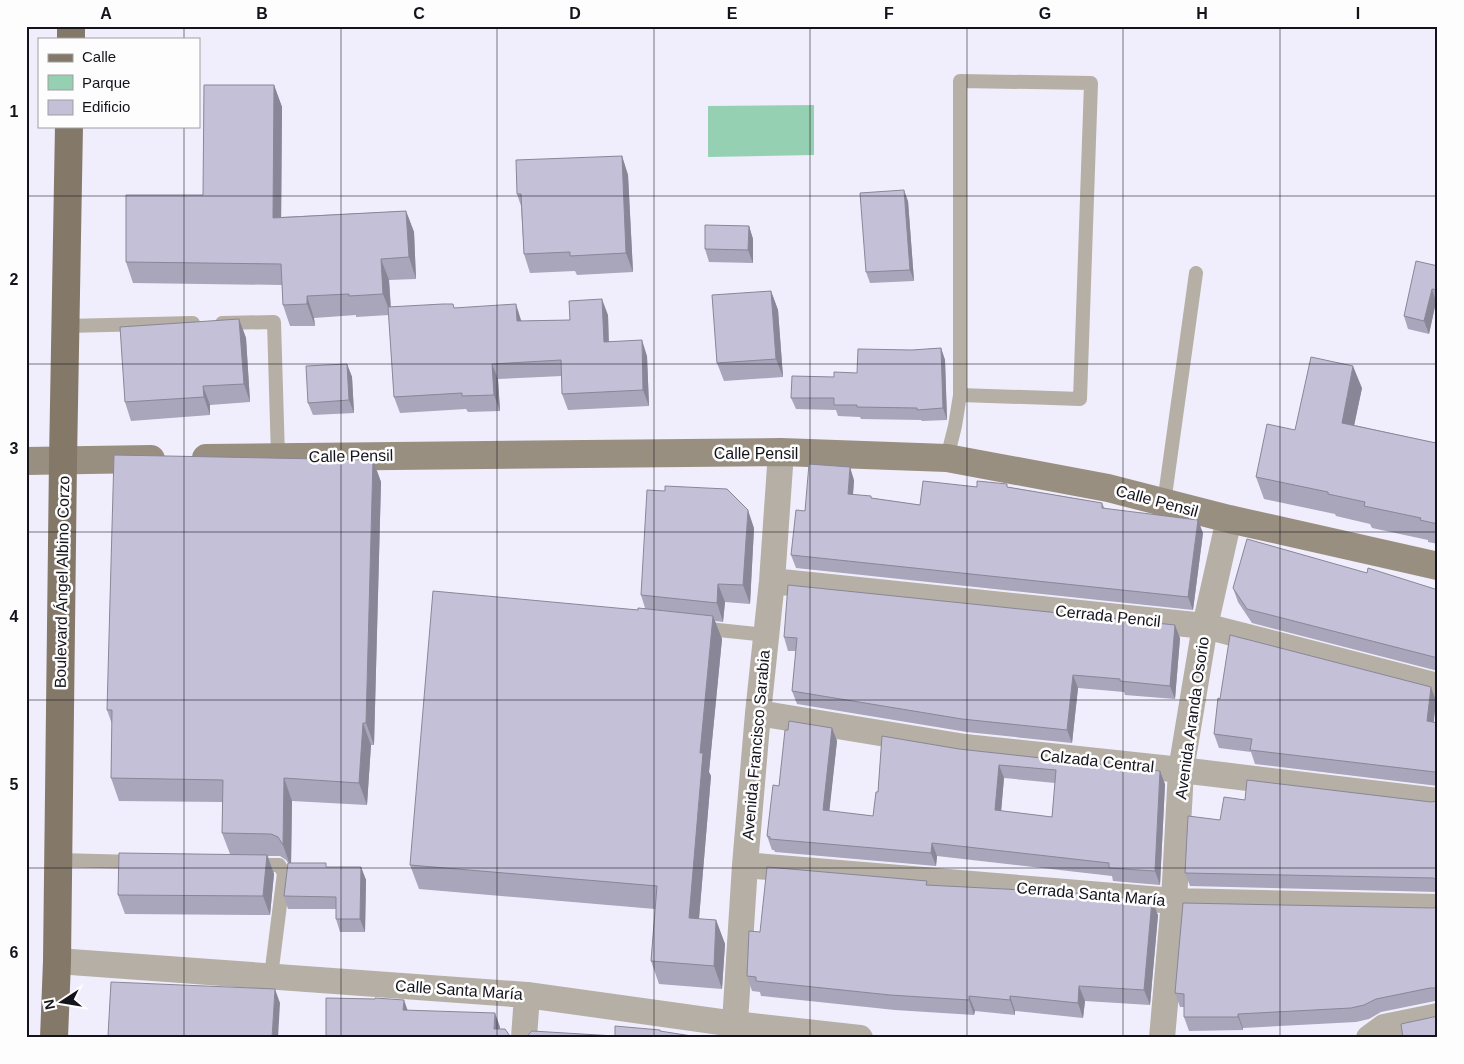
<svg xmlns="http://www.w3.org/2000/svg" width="1464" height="1064" font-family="Helvetica,sans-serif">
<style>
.green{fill:#96d0b2}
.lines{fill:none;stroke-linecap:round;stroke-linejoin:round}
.lane{stroke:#b6afa5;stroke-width:14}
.street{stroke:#b6afa5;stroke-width:26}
.secondary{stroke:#998f81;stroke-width:28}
.primary{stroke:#847968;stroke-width:28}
.wall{fill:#a9a5ba;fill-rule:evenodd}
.shaded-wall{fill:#898697}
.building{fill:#c4c0d8;stroke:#898697;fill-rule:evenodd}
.grid{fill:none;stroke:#14131b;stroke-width:1;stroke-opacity:0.55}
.labels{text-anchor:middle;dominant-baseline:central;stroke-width:5;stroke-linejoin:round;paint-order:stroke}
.street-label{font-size:16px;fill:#14131b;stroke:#fdfdfd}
.neatline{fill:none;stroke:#14131b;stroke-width:2}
.grid-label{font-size:16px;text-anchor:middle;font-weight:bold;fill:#14131b}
</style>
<rect width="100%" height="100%" fill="#f0eefd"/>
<path class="green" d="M 814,105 L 814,155 L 708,157 L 708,106 Z"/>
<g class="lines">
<path class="lane" d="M 222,323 L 274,322 L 278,457
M 66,326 L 193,323
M 947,458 L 955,426 L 960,395 L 960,81 L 1091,83 L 1080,399 L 960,395
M 1164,503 L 1196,273
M 699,628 L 766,635
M 58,860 L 136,862
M 252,865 L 279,865 L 284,873 L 271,976"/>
<path class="street" d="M 772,581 L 1205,626 L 1438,686
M 758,713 L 965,747 L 1181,770 L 1438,801
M 745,865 L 1174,901 L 1438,907
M 57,961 L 527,995 L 735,1024 L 860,1038
M 524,1038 L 527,995
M 734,1038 L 745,865 L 758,713 L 772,581 L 781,452
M 1162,1038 L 1174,901 L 1181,770 L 1205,626 L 1229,519
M 1369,1038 L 1384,1027 L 1438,1016"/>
<path class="secondary" d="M 206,458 L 781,452 L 947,458 L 1108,488 L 1229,519 L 1438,566
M 26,461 L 151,459"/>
<path class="primary" d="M 71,39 L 71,26
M 54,1038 L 57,961 L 63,460 L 69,126"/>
</g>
<path class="wall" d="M 274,85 L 282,107 L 281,217 L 406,211 L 414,232 L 416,279 L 389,280 L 391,307 L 455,308 L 521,320 L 522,321 L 570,320 L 608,315 L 609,341 L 647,356 L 649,406 L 568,410 L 562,394 L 562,376 L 498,379 L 500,411 L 468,412 L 466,409 L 400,413 L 394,397 L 389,315 L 356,317 L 356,315 L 314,318 L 315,326 L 290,326 L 283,305 L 282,285 L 133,283 L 126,262 L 203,195 Z
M 622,156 L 628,175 L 633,272 L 577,275 L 575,271 L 530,273 L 524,254 L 521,206 L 517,194 Z
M 908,201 L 914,281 L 870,283 L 866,272 Z
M 749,226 L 753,239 L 753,263 L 709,262 L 705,249 Z
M 1438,266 L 1438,302 L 1436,302 L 1429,334 L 1408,329 L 1404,316 Z
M 771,291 L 778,310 L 783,377 L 724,381 L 717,363 Z
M 239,319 L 246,338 L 250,402 L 210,405 L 210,415 L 131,421 L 125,402 Z
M 941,348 L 945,360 L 947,420 L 922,421 L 921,420 L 861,419 L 860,417 L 838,416 L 836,410 L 796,409 L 791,398 L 834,377 L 857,373 L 912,350 Z
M 347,364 L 352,377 L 354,413 L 313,415 L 308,403 Z
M 1362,388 L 1354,425 L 1436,443 L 1438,435 L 1438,544 L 1428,542 L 1428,540 L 1372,528 L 1370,524 L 1336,516 L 1335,514 L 1264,499 L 1256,477 L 1295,430 Z
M 373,460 L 381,482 L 374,745 L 371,745 L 367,805 L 292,801 L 291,863 L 328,867 L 361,867 L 366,880 L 365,932 L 340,932 L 336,919 L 336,909 L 288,909 L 284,896 L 288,863 L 286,860 L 280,856 L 268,856 L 274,874 L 270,915 L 125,914 L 118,895 L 230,854 L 222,833 L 222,802 L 119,801 L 111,778 L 112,724 L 107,710 Z
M 854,480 L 853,495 L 872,498 L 920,505 L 977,487 L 1008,487 L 1102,503 L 1105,509 L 1203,533 L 1193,610 L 796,568 L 791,555 Z
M 754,528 L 750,604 L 725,602 L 723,622 L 715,621 L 722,639 L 709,772 L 711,776 L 699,919 L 716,920 L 725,944 L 722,989 L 659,984 L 651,961 L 655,909 L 419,889 L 410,865 L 638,610 L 645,608 L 641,595 Z
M 1367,573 L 1438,590 L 1438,671 L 1252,623 L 1238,602 L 1233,588 Z
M 784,637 L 1180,638 L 1175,699 L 1125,695 L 1124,692 L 1078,688 L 1072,743 L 967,732 L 797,704 L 792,691 L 796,651 L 788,651 Z
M 1436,701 L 1434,722 L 1438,723 L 1438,786 L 1255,764 L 1251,752 L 1219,748 L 1214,734 Z
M 832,728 L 837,741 L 829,811 L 873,816 L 878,792 L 882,736 L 1165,784 L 1160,885 L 1113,881 L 1112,876 L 937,856 L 936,866 L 775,852 L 774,850 L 772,850 L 767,836 L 779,786 L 788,730 ZM 1004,778 L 1055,783 L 1052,817 L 1001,811 Z
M 1245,800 L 1431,802 L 1438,801 L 1438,892 L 1190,886 L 1185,873 L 1220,820 Z
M 929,885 L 1158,915 L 1150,1005 L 1085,1001 L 1083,1018 L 1015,1011 L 1015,1015 L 975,1011 L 974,1015 L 895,1010 L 761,996 L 760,992 L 752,991 L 747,976 L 760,932 Z
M 1438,907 L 1438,1001 L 1435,1001 L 1381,1012 L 1369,1019 L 1356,1022 L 1243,1028 L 1243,1030 L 1189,1031 L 1184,1017 L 1184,1007 L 1180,1007 L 1175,993 Z"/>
<path class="shaded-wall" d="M 274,85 L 282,107 L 281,239 L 273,218 Z
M 622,156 L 628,175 L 633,272 L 626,253 Z
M 904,190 L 908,201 L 914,281 L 910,270 Z
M 406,211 L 414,232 L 416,279 L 409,257 Z
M 749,226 L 753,239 L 753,263 L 748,250 Z
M 381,259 L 389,280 L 391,315 L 383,294 Z
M 1432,289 L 1436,302 L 1429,334 L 1424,321 Z
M 771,291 L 778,310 L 783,377 L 776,359 Z
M 307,296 L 314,318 L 315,326 L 307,304 Z
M 602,299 L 608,315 L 609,357 L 604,342 Z
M 516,304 L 521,320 L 522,337 L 517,321 Z
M 239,319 L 246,338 L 250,402 L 244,384 Z
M 642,340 L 647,356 L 649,406 L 643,390 Z
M 941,348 L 945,360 L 947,420 L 943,408 Z
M 347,364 L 352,377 L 354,413 L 349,400 Z
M 492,364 L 498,379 L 500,411 L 494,395 Z
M 1353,366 L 1362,388 L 1350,445 L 1342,423 Z
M 203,386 L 210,405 L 210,415 L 204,397 Z
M 373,460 L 381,482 L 374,745 L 366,723 Z
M 850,467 L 854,480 L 852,507 L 848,494 Z
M 748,510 L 754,528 L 750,604 L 743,585 Z
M 1198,520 L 1203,533 L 1193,610 L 1188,597 Z
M 718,584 L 725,602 L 723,622 L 717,603 Z
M 713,616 L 722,639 L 709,772 L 711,776 L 697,942 L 689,918 L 700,753 Z
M 1175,625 L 1180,638 L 1175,699 L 1170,686 Z
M 1073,675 L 1078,688 L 1072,743 L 1067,730 Z
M 1431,687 L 1436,701 L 1432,735 L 1427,721 Z
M 363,723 L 371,745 L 367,805 L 359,783 Z
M 832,728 L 837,741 L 828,824 L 823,810 Z
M 999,765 L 1004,778 L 1000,824 L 995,810 Z
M 1160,771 L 1165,784 L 1160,885 L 1155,871 Z
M 284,778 L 292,801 L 291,868 L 283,845 Z
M 932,843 L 937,856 L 936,866 L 931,853 Z
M 267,855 L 274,874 L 270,915 L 263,896 Z
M 361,867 L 366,880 L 365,932 L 360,919 Z
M 1152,900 L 1158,915 L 1150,1005 L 1144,990 Z
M 716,920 L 725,944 L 722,989 L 714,966 Z
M 1079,986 L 1085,1001 L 1083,1018 L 1078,1003 Z
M 275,989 L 280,1003 L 278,1038 L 272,1038 Z
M 969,996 L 975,1011 L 974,1015 L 969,1000 Z
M 1010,996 L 1015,1011 L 1015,1015 L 1010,1000 Z
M 404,1000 L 409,1014 L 403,1010 Z
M 495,1013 L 500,1027 L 499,1038 L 494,1029 Z
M 1238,1014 L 1243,1028 L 1243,1030 L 1238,1017 Z"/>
<path class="building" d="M 204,85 L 274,85 L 273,218 L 406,211 L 409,257 L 381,259 L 383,294 L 349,296 L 349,294 L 307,296 L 307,304 L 283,305 L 281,264 L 126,262 L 126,195 L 203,195 Z
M 622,156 L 626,253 L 570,256 L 570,252 L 524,254 L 521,194 L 517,194 L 516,160 Z
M 904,190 L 910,270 L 866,272 L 860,193 Z
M 705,225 L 749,226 L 748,250 L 705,249 Z
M 1416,261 L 1438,266 L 1438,290 L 1432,289 L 1424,321 L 1404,316 Z
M 771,291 L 776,359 L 717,363 L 712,295 Z
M 602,299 L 604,342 L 642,340 L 643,390 L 562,394 L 561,360 L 492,364 L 494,395 L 462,396 L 462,393 L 394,397 L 388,307 L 443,304 L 453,304 L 454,308 L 516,304 L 517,321 L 570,320 L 569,301 Z
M 239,319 L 244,384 L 203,386 L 204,397 L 125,402 L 120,327 Z
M 941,348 L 943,408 L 917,410 L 917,408 L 857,407 L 857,405 L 834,405 L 834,398 L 791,398 L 792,376 L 834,377 L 834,372 L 857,373 L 858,349 L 912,350 Z
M 1311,357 L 1353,366 L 1342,423 L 1436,443 L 1438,435 L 1438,524 L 1420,520 L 1421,518 L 1364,506 L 1365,502 L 1328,494 L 1328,492 L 1256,477 L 1267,424 L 1295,430 Z
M 347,364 L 349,400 L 308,403 L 306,366 Z
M 114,455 L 373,460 L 366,723 L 363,723 L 359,783 L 284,778 L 283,845 L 278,837 L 271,834 L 222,833 L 223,780 L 111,778 L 112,710 L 107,710 Z
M 809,464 L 850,467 L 848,494 L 871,496 L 871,498 L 920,505 L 923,481 L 977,487 L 977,481 L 1007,484 L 1007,487 L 1102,503 L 1102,508 L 1198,520 L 1188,597 L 791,555 L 796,510 L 805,511 Z
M 665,486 L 727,489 L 748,510 L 743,585 L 718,584 L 717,603 L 641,595 L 647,490 L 665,491 Z
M 1247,539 L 1367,573 L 1368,568 L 1438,590 L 1438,658 L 1247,609 L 1233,588 Z
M 788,585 L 1175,625 L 1170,686 L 1120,681 L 1120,679 L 1073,675 L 1067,730 L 962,719 L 792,691 L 797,638 L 784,637 Z
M 433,591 L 638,610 L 638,608 L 713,616 L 700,753 L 703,753 L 689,918 L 716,920 L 714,966 L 651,961 L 657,886 L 410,865 Z
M 1230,635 L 1431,687 L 1427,721 L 1438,723 L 1438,774 L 1435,772 L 1250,750 L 1252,739 L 1214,734 L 1218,698 L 1220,699 Z
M 789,721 L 832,728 L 823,810 L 873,816 L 876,792 L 878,792 L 882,736 L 959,749 L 1160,771 L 1155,871 L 1109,868 L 1109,863 L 932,843 L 931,853 L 770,839 L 770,837 L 767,836 L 773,785 L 779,786 L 785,730 L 788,730 ZM 999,765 L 1056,770 L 1052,817 L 995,810 Z
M 1247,780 L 1431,802 L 1438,801 L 1438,880 L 1433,878 L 1185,873 L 1188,816 L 1220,820 L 1224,797 L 1245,800 Z
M 119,853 L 267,855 L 263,896 L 118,895 Z
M 288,863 L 326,863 L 326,867 L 361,867 L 360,919 L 336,919 L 336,897 L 284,896 Z
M 767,867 L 927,881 L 926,885 L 1063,892 L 1152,900 L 1144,990 L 1079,986 L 1078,1003 L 1010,996 L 1010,1000 L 969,996 L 969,1000 L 890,995 L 756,981 L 756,977 L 747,976 L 749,931 L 760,932 Z
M 1183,903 L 1433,908 L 1438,907 L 1438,988 L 1430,988 L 1376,999 L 1364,1005 L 1351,1008 L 1238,1014 L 1238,1017 L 1184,1017 L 1184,994 L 1175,993 Z
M 111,982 L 275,989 L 272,1038 L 104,1038 L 104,1036 L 108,1036 Z
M 326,998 L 375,999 L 375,998 L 404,1000 L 403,1010 L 495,1013 L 494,1029 L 505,1029 L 510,1036 L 514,1038 L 326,1038 Z
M 1438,1016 L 1438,1038 L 1403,1038 L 1401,1024 Z
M 615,1026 L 660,1030 L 660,1031 L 704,1038 L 524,1038 L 526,1037 L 532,1031 L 615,1036 Z"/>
<path class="grid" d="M 184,26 L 184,39M 341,26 L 341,1038M 497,26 L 497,1038M 654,26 L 654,1038M 810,26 L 810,1038M 967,26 L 967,1038M 1123,26 L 1123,1038M 1280,26 L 1280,1038M 184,126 L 184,1038M 26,196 L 1438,196M 26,364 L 1438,364M 26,532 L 1438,532M 26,700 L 1438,700M 26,868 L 1438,868"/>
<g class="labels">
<g class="street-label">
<text x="756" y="453">Calle Pensil</text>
<text transform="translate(351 456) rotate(-1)">Calle Pensil</text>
<text transform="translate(1157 501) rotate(15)">Calle Pensil</text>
<text transform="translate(62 582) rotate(-89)">Boulevard Ángel Albino Corzo</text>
<text transform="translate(1108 616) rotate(6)">Cerrada Pencil</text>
<text transform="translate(1192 718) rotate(-82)">Avenida Aranda Osorio</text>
<text transform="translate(756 745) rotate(-85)">Avenida Francisco Sarabia</text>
<text transform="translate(1097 761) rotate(6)">Calzada Central</text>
<text transform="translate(1091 894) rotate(5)">Cerrada Santa María</text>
<text transform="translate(459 990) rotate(4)">Calle Santa María</text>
</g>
</g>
<rect width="1464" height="1064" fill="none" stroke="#fdfdfd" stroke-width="55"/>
<rect x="38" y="38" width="162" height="90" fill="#fdfdfd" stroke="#a09fa3"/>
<rect x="48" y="54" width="25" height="8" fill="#847968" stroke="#a09fa3"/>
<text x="82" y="62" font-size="15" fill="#14131b">Calle</text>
<rect x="48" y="75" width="25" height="15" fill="#96d0b2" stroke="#a09fa3"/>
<text x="82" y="88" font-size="15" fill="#14131b">Parque</text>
<rect x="48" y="100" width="25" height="15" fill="#c4c0d8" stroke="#a09fa3"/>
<text x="82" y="112" font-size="15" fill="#14131b">Edificio</text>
<g transform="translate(62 1002) rotate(258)" stroke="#fdfdfd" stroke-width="4" paint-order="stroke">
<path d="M0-4L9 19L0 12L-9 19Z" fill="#14131b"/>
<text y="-8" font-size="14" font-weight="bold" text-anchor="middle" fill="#14131b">N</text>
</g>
<rect x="28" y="28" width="1408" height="1008" class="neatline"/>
<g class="grid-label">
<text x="106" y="19">A</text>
<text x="262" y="19">B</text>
<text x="419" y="19">C</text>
<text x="575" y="19">D</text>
<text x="732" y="19">E</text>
<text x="889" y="19">F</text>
<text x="1045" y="19">G</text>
<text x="1202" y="19">H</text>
<text x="1358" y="19">I</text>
<text x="14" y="117">1</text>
<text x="14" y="285">2</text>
<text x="14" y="454">3</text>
<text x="14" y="622">4</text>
<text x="14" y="790">5</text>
<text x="14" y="958">6</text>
</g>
</svg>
